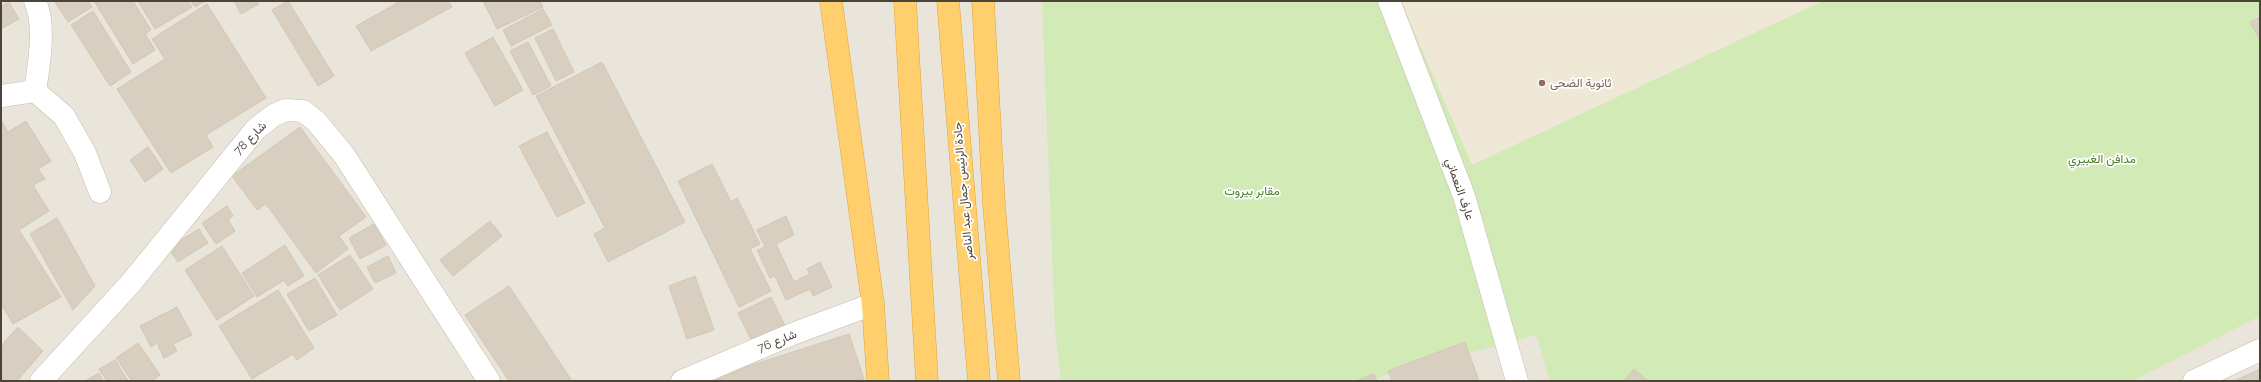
<svg xmlns="http://www.w3.org/2000/svg" width="2261" height="382" font-family="Raleway,Vazirmatn,sans-serif">
<style>
.residential{fill:#eae5da}
.education{fill:#efe8d6}
.green{fill:#d2eab5}
.building{fill:#d8cfc1;stroke:#d3c7b4}
.lines{fill:none;stroke-linecap:round;stroke-linejoin:round}
.minor-casing{stroke:#c2bbae;stroke-width:23}
.highway-casing{stroke:#e0a43c;stroke-width:23}
.minor{stroke:#fff;stroke-width:22}
.highway{stroke:#ffcf6e;stroke-width:22}
.education-dot{fill:#8d6e63;stroke:#fff;stroke-width:1.5}
.labels{text-anchor:middle;dominant-baseline:central;stroke-width:3.5;stroke-linejoin:round;paint-order:stroke}
.education-label{font-size:12px;fill:#785e54;stroke:#fff;text-anchor:start}
.street-label{font-size:12px;fill:#4b4439;stroke:#fff}
.park-label{font-size:12px;fill:#4a7f2a;stroke:#fff}
</style>
<rect width="100%" height="100%" fill="#f6f3ec"/>
<path class="residential" d="M 1,1 L 2260,1 L 2260,381 L 1,381 Z"/>
<path class="education" d="M 1401,1 L 1823,1 L 1471,165 Z"/>
<path class="green" d="M 1042,1 L 1401,1 L 1472,165 L 1823,1 L 2260,1 L 2260,15 L 2250,22 L 2260,40 L 2260,316 L 2132,381 L 1550,381 L 1536,335 L 1366,381 L 1061,381 L 1055,329 Z"/>
<path class="building" d="M 54,1 L 88,1 L 92,7 L 68,22 Z
M 94,1 L 133,1 L 151,30 L 145,34 L 155,50 L 133,64 Z
M 138,1 L 188,1 L 192,7 L 155,29 Z
M 191,1 L 205,1 L 195,7 Z
M 234,1 L 257,1 L 259,4 L 241,14 Z
M 288,1 L 334,76 L 318,86 L 272,10 Z
M 396,1 L 448,1 L 452,7 L 371,51 L 356,26 L 397,3 Z
M 483,1 L 540,1 L 543,7 L 497,29 Z
M 9,2 L 19,19 L 1,29 L 1,6 Z
M 207,4 L 266,98 L 206,135 L 213,147 L 171,173 L 117,89 L 165,59 L 152,39 Z
M 543,9 L 552,25 L 511,46 L 503,30 Z
M 93,11 L 131,72 L 110,86 L 71,25 Z
M 2260,17 L 2260,40 L 2250,22 Z
M 553,29 L 574,72 L 556,81 L 535,38 Z
M 493,37 L 523,90 L 495,106 L 465,53 Z
M 528,42 L 551,86 L 533,95 L 510,51 Z
M 602,62 L 685,222 L 608,262 L 594,234 L 605,228 L 536,96 Z
M 1,120 L 8,132 L 26,121 L 51,161 L 38,169 L 45,179 L 33,185 L 49,211 L 19,230 L 61,297 L 13,324 L 1,304 Z
M 300,127 L 366,217 L 339,236 L 348,249 L 316,273 L 266,204 L 257,210 L 232,176 Z
M 547,132 L 585,203 L 557,217 L 519,146 Z
M 148,147 L 163,169 L 145,182 L 130,160 Z
M 712,164 L 731,202 L 737,198 L 760,244 L 750,249 L 771,291 L 739,307 L 678,181 Z
M 227,206 L 233,216 L 228,220 L 235,231 L 216,244 L 202,223 Z
M 786,216 L 794,235 L 776,244 L 794,282 L 810,274 L 807,269 L 820,262 L 832,287 L 813,296 L 810,289 L 786,300 L 775,276 L 770,278 L 757,250 L 765,247 L 757,230 Z
M 57,218 L 95,286 L 73,310 L 30,234 Z
M 490,221 L 502,236 L 453,276 L 440,260 Z
M 374,224 L 386,245 L 360,259 L 349,238 Z
M 199,229 L 208,243 L 178,262 L 168,248 Z
M 285,245 L 304,276 L 288,286 L 284,280 L 257,297 L 242,273 Z
M 222,246 L 254,296 L 217,320 L 185,270 Z
M 350,255 L 373,289 L 340,310 L 318,275 Z
M 388,256 L 396,273 L 375,283 L 367,267 Z
M 695,276 L 714,330 L 687,339 L 669,286 Z
M 315,278 L 337,315 L 309,331 L 287,294 Z
M 509,286 L 572,381 L 509,381 L 465,315 Z
M 278,290 L 314,348 L 297,360 L 293,354 L 252,379 L 219,326 Z
M 771,297 L 786,328 L 753,344 L 738,313 Z
M 177,307 L 192,335 L 173,344 L 177,351 L 164,358 L 157,343 L 151,347 L 140,326 Z
M 18,327 L 43,351 L 17,381 L 1,381 L 1,346 Z
M 849,334 L 864,379 L 856,381 L 714,381 L 749,366 Z
M 1465,342 L 1479,381 L 1392,381 L 1388,371 Z
M 138,343 L 160,375 L 152,381 L 132,381 L 116,358 Z
M 115,360 L 128,381 L 107,381 L 99,369 Z
M 1634,369 L 1648,381 L 1624,381 Z
M 2260,369 L 2260,381 L 2234,381 Z
M 99,373 L 103,381 L 85,381 Z
M 1374,374 L 1377,381 L 1356,381 Z"/>
<g class="lines">
<g class="minor-casing">
<path id="minor" d="M 1389,1 L 1464,196 L 1517,381
M 35,91 L 64,116 L 85,153 L 100,192
M 1,96 L 35,91 C 39,66 46,24 35,1
M 41,381 L 130,284 L 256,129 L 274,115 L 286,110 L 303,111 L 316,121 L 344,155 L 489,381
M 682,381 L 795,333 L 873,304
M 2194,381 L 2260,350"/>
</g>
<g class="highway-casing">
<path id="highway" d="M 831,1 L 873,304 L 878,381
M 905,1 L 927,381
M 948,1 L 979,381
M 983,1 L 994,205 L 1009,381"/>
</g>
<use href="#minor" class="minor"/>
<use href="#highway" class="highway"/>
</g>
<circle class="education-dot" cx="1542" cy="83" r="4"/>
<g class="labels">
<g class="education-label">
<text x="1550" y="83">ثانوية الضحى</text>
</g>
<g class="street-label">
<text transform="translate(250 138) rotate(-46)">شارع 78</text>
<text transform="translate(1460 189) rotate(71)">عارف النعماني</text>
<text transform="translate(963 191) rotate(-95)">جادة الرئيس جمال عبد الناصر</text>
<text transform="translate(777 341) rotate(-22)">شارع 76</text>
</g>
<g class="park-label">
<text x="2102" y="159">مدافن الغبيري</text>
<text x="1252" y="191">مقابر بيروت</text>
</g>
</g>
<rect width="2261" height="382" fill="none" stroke="#4b4439" stroke-width="4"/>
</svg>
